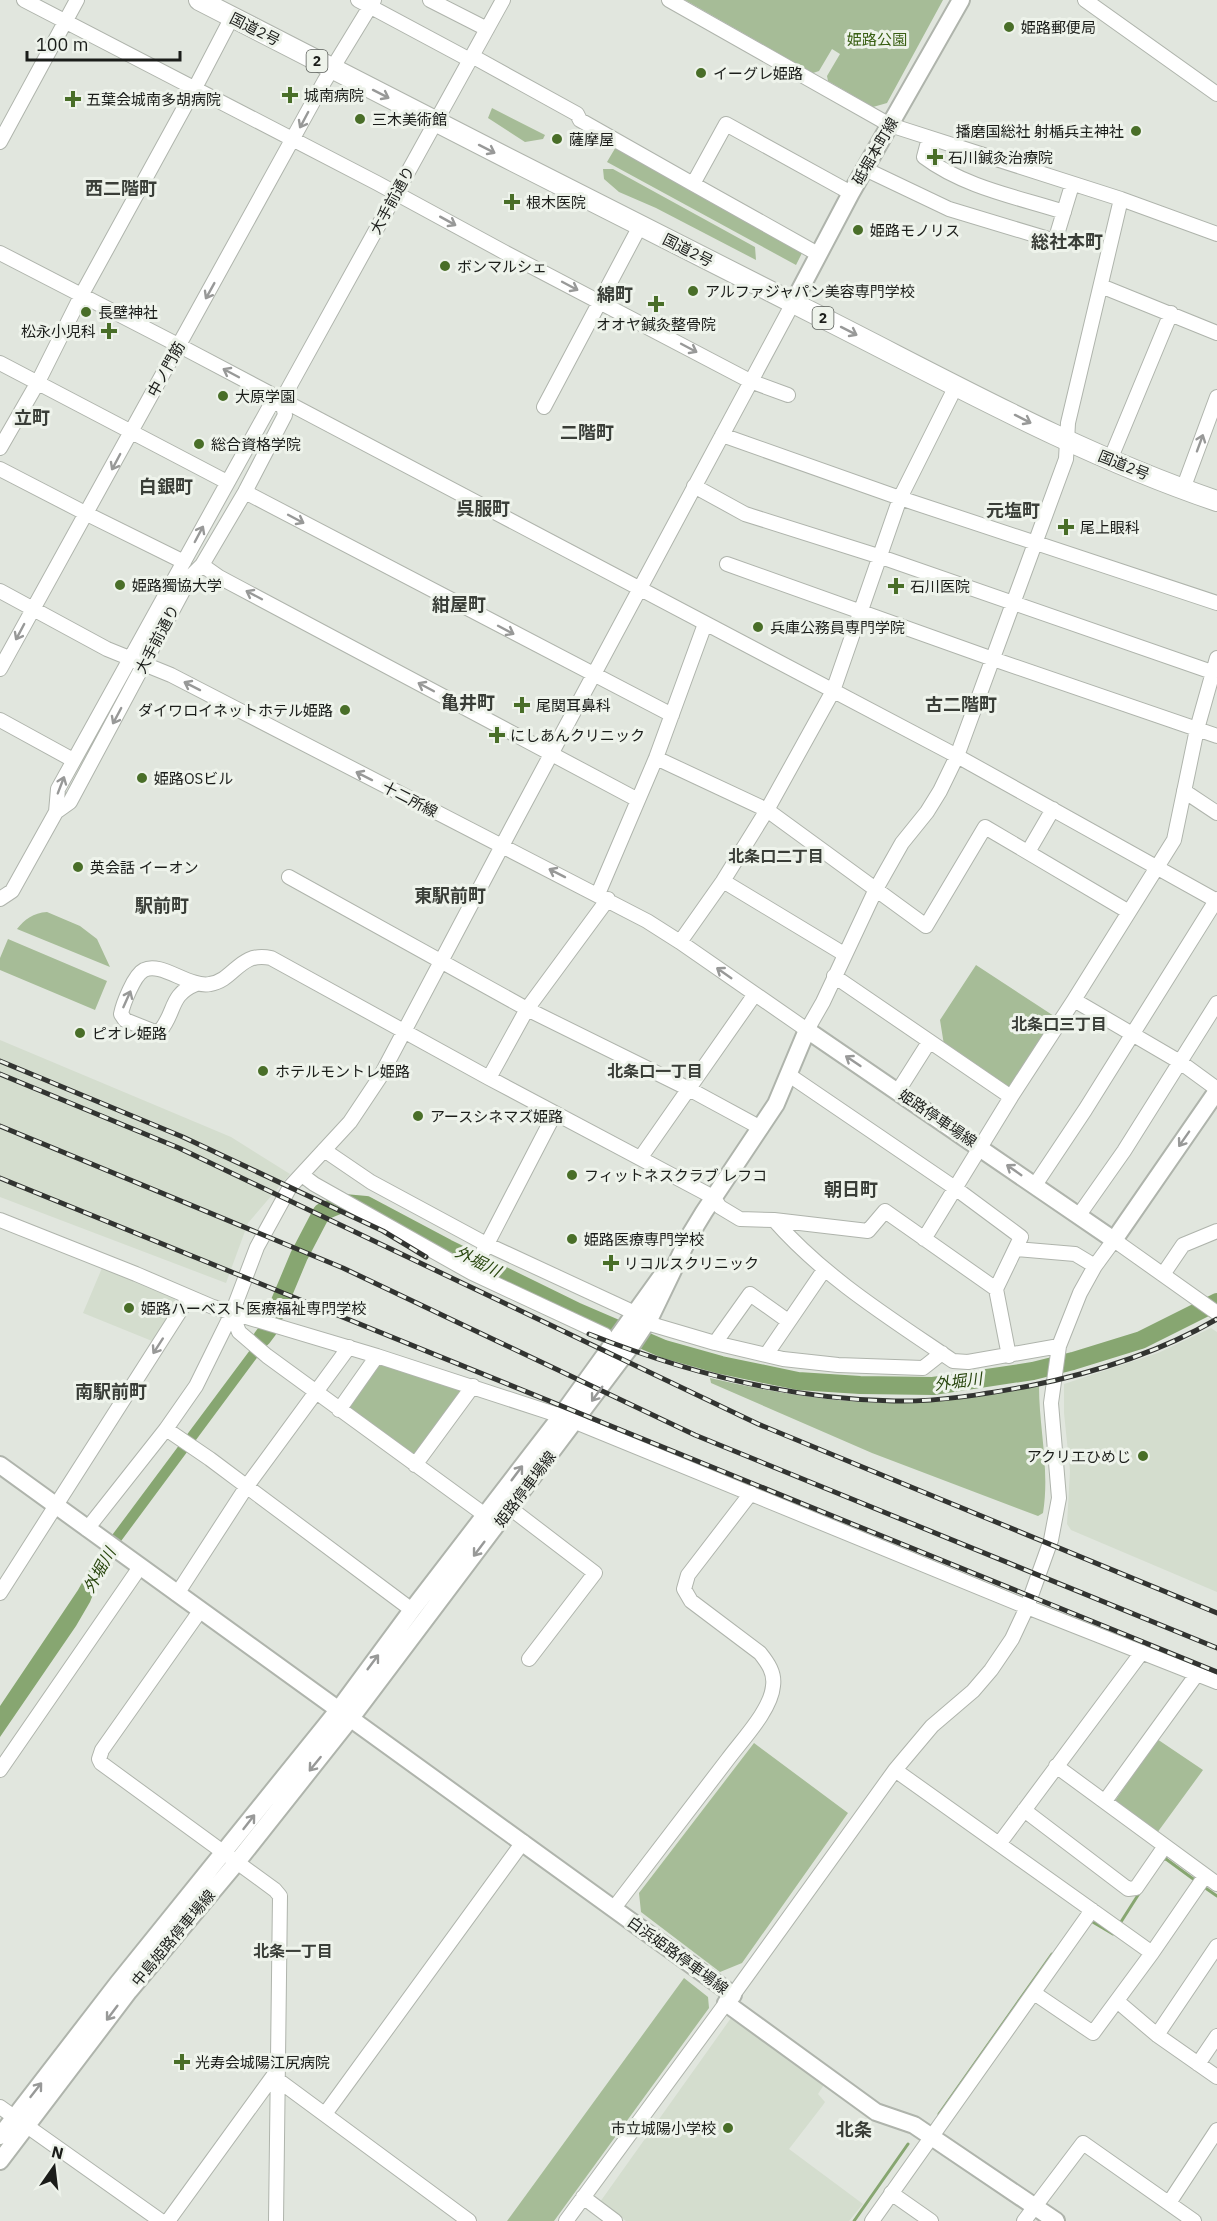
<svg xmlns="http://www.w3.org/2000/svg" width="1217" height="2221" font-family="'IBM Plex Sans','Noto Sans JP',sans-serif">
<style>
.built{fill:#d4ddce}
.green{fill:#a6bc97}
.water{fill:#87a671}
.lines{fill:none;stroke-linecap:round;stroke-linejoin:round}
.stream{stroke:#87a671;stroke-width:3}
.river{stroke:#87a671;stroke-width:18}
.minor-casing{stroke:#afb4ac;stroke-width:16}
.major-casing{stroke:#afb4ac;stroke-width:20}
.highway-casing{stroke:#afb4ac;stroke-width:22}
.minor{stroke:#fff;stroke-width:14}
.major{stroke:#fff;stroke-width:16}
.highway{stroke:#fff;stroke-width:20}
.rail-casing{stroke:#323431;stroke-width:5}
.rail{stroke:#eef3eb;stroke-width:3;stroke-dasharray:9;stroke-linecap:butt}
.oneway{stroke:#989998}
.poi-dot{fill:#496e28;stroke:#eef3eb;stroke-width:2}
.labels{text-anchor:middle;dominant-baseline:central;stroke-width:6;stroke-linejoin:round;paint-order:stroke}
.shield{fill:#eef3eb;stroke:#5a5d59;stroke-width:1.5}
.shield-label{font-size:14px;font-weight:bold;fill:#1b1d1a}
.poi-label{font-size:15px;fill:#1b1d1a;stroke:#eef3eb;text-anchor:start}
.street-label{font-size:15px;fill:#1b1d1a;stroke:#eef3eb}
.park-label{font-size:15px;fill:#395f13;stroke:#eef3eb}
.neighbourhood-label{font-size:16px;font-weight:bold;fill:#3a3e38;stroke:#eef3eb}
.water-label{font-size:16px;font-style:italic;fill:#2a470f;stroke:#eef3eb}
.quarter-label{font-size:18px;font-weight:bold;fill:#3a3e38;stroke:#eef3eb}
</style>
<rect width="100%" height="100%" fill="#e1e6de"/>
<path class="built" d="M 0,1040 L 231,1137 L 290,1174 L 248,1223 L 226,1283 L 0,1197 Z
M 102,1268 L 174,1297 L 176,1304 L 152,1341 L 83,1313 Z
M 1211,1328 L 1217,1332 L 1217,1592 L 1071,1530 L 1067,1524 L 1070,1471 L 1064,1413 L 1064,1384 L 1158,1353 Z
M 738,2017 L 827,2080 L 818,2094 L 825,2102 L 823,2105 L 789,2149 L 863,2204 L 849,2221 L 626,2221 L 600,2202 L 731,2018 Z"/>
<path class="green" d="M 685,0 L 943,0 L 887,103 L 873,107 L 828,81 L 827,76 L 840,54 L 832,49 L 819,71 L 813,73 Z
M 492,108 L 545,135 L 543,139 L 525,142 L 488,118 Z
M 617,145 L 802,253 L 796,265 L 607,162 Z
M 603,169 L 613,169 L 755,247 L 756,260 L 656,208 L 619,192 L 604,179 Z
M 47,912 L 80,926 L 97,939 L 110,967 L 17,929 C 25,919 33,913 47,912 Z
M 8,939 L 107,981 L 95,1010 L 0,970 L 0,958 Z
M 976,965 L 1057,1018 L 1010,1091 L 944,1045 L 940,1020 Z
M 378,1363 L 461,1387 L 461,1394 L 419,1453 L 413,1454 L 347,1407 Z
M 710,1378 C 771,1392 833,1403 897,1403 C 945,1403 992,1394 1039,1386 C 1039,1428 1050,1470 1043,1513 L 1038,1516 L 872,1453 L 711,1383 Z
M 1157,1739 L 1203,1770 L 1157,1833 L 1115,1801 Z
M 754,1743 L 848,1813 L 742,1963 L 720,1972 L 641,1912 L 639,1893 Z
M 684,1978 L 708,1997 L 709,2008 L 554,2221 L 507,2221 Z"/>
<path class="water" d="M 260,1327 L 276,1332 L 107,1560 L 90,1602 L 76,1626 L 0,1737 L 0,1706 L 78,1590 L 98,1554 L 256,1342 Z"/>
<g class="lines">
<path class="stream" d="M 1162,1860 L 1166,1859 L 1196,1881
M 1204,1887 L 1217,1896
M 1091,1921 L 1113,1934 L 1115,1930
M 1119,1925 L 1140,1892
M 939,2114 L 1052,1954
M 854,2221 L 908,2144"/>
<path class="river" d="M 262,1338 L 268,1330 L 299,1256 L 322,1212 L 344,1203 L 366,1205 L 447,1248 L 578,1312 L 664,1349 L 721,1365 L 798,1381 L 860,1385 L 933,1386 L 1033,1371 L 1073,1361 L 1141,1340 L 1217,1302"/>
<g class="minor-casing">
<path id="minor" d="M 24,0 L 377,183 L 504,252 L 750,381 L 788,395
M 358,0 L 470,60
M 430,0 L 487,29
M 669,0 L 890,125 L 1121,199 L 1217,234
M 1085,0 L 1217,94
M 472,56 L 577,114 L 580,120 L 693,184
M 929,138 L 924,157 C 964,187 1017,197 1064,212
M 0,142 L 77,0
M 865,169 L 949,209 L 1055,241 L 1072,185
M 0,253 L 180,346 L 957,756 L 1217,901
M 818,254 L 693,184 L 726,124 L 851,193
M 1101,286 L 1217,333
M 0,363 L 227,482
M 544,407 L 640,226
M 722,435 L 900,498 L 1217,603
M 0,448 L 38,382 L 82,294 L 195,88 L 232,17
M 1110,460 L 1171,313
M 0,469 L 87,514 L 184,562
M 694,486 L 745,514 L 881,557 L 1212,672
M 1183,489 L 1217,397
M 245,492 L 672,715
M 727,564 L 993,659 L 1217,736
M 202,565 L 219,577 L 638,800
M 0,591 L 107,649 L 171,675 L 647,921 L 680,942 L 807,1030 L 823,1002 L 876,889 L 902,843 L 927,812 L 940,791 L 957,756 L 1066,459 L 1068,423 L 1121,199
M 0,669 L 324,82 L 374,0
M 0,720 L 73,760
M 656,758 L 767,810 L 926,926 L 985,827 L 1129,912
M 1184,791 L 1217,813
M 56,812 L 58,789 L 270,406 L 282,400 L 503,0
M 1028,852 L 1053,809
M 289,877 L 527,1009 L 689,1089 L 761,1128
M 723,881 L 844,954
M 598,894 L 656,758 L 705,624
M 0,899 L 12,891 L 56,812 L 70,802 L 191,576 L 202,565 L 245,492 L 285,415 L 282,400
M 680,942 L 723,881 L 767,810 L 833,691 L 900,498 L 956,386
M 834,976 L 1011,1097
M 196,984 C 169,995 176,1012 160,1031 L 155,1032 L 125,1020 L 121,1014 C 123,1004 134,975 144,970 C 161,961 189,988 210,984 C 235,980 239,951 271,958 L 489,1078 L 713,1197 L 720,1207 L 740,1219 L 774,1220 L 868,1231 L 885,1211 L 996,1289 L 1021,1237 L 955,1188 L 789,1075
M 1074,1000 L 1180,1062 L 1217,1089
M 489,1078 L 527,1009 L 608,899
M 898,1091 L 929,1042
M 324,1150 L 371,1182 L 486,1244 L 635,1313
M 641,1157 L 755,994
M 302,1175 L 314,1184 L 472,1273 L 605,1335
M 1035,1185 L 1085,1110 L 1217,899
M 1079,1215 L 1124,1151 L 1217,1003
M 0,1220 L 136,1274 L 213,1307 L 377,1356 L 561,1416 L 1027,1607 L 1217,1682
M 774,1220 C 825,1278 890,1318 953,1361 L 968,1362 L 1059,1346
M 924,1239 L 1011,1097 L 1074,1000 L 1174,840 L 1197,729 L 1217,658
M 1016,1249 L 1075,1254 L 1095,1266
M 472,1273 L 555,1113
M 1164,1273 L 1183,1245 L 1217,1231
M 996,1289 L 1009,1356
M 232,1313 L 239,1332 L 267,1356 L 485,1515
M 647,1323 L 715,1343 L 783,1359 L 838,1365 L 923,1368 L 942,1353
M 715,1343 L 750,1294 L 788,1321
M 766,1355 L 824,1270
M 339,1410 L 377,1356
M 166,1429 L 210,1459 L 412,1610
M 415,1465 L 473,1386
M 510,1508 L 595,1573 L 529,1659
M 87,1529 L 166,1429 L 196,1386 L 232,1313 L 257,1247 L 290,1187 L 350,1122 L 380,1077 L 512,827 L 793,303
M 0,1593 L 189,1297
M 177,1594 L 247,1486 L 349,1347
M 200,1611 L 102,1750 L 99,1759 L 101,1763 L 275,1890 L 280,1896 L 276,2221
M 1056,1766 L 1217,1884
M 0,1770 L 140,1567
M 895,1770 L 1152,1953
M 1105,1801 L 1197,1674
M 1024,1810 L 1128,1889 L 1136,1888 L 1165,1846
M 999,1844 L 1142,1652
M 614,1908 C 652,1859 690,1809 728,1759 C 742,1740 771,1710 773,1686 C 775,1673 768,1663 760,1653 L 691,1601 L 684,1589 L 688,1575 L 751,1493
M 1034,1993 L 1093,2033 L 1152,1953 L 1205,1876
M 733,1995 L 895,1770 L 932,1726 L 973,1691 L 991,1670 L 1012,1639 L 1027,1607 L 1051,1540 L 1059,1498 L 1051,1403 L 1059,1346 L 1080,1293 L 1095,1266 L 1114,1240 L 1217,1313
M 1117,2001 L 1157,2035 L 1217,2077
M 1157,2035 L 1217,1946
M 1198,2064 L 1217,2036
M 278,2080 L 469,2221
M 0,2107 L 161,2221
M 325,2114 L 523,1842
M 891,2193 L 931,2221
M 583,2197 L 615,2221
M 1169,2203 L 1217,2130
M 168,2221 L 279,2068
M 566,2221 L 726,2003
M 872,2221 L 1092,1910
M 1024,2221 L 1083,2143 L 1194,2221"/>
</g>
<g class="major-casing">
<path id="major" d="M 793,303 L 851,193 L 961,0
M 0,1465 L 733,1995 L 726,2003 L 876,2112 L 914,2125 L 1056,2221
M 0,2136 L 118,1983 L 339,1709 L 412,1610 L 561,1416 L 663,1274
M 0,2161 L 129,1991 L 237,1862 L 351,1718 L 631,1346 L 651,1316 L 690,1235 L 704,1212 L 776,1104 L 807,1030 L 1114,1240 L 1217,1091"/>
</g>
<g class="highway-casing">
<path id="highway" d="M 199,0 C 405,106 612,212 819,316 C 950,382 1078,454 1217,501"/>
</g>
<use href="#minor" class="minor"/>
<use href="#major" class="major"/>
<use href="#highway" class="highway"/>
<g class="rail-casing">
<path id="rail" d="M 0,1061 L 183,1137 L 383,1231 L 426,1257
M 0,1074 L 179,1148 L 758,1424 L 1217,1613
M 0,1126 L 343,1268 L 695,1435 L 1217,1648
M 0,1178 L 1217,1672
M 589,1334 C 687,1373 788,1399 894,1401 C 939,1402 985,1394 1029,1386 C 1094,1373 1160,1352 1217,1319"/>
</g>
<use href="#rail" class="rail"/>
</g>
<defs><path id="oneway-shaft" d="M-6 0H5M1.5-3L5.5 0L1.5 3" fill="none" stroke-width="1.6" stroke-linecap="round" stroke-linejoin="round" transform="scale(1.5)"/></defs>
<g class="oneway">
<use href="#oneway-shaft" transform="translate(381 94) rotate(27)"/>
<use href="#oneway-shaft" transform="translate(304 120) rotate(118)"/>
<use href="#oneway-shaft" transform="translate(487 149) rotate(27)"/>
<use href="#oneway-shaft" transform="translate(448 221) rotate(29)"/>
<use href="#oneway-shaft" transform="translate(570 286) rotate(28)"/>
<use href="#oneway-shaft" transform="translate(210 291) rotate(119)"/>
<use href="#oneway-shaft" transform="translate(849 331) rotate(27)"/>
<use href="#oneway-shaft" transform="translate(689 348) rotate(28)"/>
<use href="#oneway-shaft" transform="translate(231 373) rotate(-152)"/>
<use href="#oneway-shaft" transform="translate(1023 419) rotate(27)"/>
<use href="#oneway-shaft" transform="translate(1200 443) rotate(-70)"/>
<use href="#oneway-shaft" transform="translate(116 462) rotate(118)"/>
<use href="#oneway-shaft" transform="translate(296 519) rotate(28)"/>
<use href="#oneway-shaft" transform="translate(199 534) rotate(-62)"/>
<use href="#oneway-shaft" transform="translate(254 595) rotate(-152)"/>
<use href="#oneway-shaft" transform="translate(506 630) rotate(28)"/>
<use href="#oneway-shaft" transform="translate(20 632) rotate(118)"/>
<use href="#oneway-shaft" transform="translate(192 686) rotate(-153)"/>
<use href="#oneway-shaft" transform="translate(426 687) rotate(-152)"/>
<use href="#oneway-shaft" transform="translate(117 716) rotate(118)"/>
<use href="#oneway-shaft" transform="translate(364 776) rotate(-153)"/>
<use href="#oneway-shaft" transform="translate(61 785) rotate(-69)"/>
<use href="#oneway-shaft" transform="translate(557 873) rotate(-153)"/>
<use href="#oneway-shaft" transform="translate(724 973) rotate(-145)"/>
<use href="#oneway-shaft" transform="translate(127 999) rotate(-66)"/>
<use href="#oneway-shaft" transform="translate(853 1061) rotate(-146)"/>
<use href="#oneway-shaft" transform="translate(1184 1139) rotate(125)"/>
<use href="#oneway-shaft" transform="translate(1014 1170) rotate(-145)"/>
<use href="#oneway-shaft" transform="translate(158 1346) rotate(123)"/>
<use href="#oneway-shaft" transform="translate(597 1394) rotate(126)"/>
<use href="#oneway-shaft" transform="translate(517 1473) rotate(-53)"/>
<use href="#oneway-shaft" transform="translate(479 1549) rotate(127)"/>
<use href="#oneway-shaft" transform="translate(373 1662) rotate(-53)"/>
<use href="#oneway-shaft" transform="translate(315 1764) rotate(129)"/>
<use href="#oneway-shaft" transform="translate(249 1822) rotate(-52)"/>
<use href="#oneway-shaft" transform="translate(112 2013) rotate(127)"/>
<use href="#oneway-shaft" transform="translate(36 2090) rotate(-52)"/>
</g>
<g class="poi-dot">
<circle cx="1009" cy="27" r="6"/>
<circle cx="701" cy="73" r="6"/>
<path d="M287 86h6v6h6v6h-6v6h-6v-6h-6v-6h6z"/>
<path d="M70 90h6v6h6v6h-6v6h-6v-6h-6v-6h6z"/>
<circle cx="360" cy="119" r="6"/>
<circle cx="1136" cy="131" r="6"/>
<circle cx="557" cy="139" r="6"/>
<path d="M932 148h6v6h6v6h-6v6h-6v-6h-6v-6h6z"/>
<path d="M509 193h6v6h6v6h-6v6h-6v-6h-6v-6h6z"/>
<circle cx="858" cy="230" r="6"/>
<circle cx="445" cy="266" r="6"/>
<circle cx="693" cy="291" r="6"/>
<path d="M653 295h6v6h6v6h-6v6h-6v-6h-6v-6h6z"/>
<circle cx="86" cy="312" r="6"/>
<path d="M106 322h6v6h6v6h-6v6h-6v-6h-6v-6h6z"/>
<circle cx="223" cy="396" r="6"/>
<circle cx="199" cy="444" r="6"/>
<path d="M1063 518h6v6h6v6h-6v6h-6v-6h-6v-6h6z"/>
<circle cx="120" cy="585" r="6"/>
<path d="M893 577h6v6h6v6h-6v6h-6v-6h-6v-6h6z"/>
<circle cx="758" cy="627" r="6"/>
<path d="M519 696h6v6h6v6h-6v6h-6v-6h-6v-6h6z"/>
<circle cx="345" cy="710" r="6"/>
<path d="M494 726h6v6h6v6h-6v6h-6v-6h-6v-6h6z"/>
<circle cx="142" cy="778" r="6"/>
<circle cx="78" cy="867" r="6"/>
<circle cx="80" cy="1033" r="6"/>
<circle cx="263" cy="1071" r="6"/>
<circle cx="418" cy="1116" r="6"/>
<circle cx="572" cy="1175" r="6"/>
<circle cx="572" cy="1239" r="6"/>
<path d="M608 1254h6v6h6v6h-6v6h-6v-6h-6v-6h6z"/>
<circle cx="129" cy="1308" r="6"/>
<circle cx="1143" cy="1456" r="6"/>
<path d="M179 2053h6v6h6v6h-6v6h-6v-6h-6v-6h6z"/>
<circle cx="728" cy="2128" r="6"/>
</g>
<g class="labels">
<g class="shield">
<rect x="306.5" y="50" width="21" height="22" rx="4.5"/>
<rect x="812.5" y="307" width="21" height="22" rx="4.5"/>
</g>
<g class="shield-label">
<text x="317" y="61">2</text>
<text x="823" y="318">2</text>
</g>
<g class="poi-label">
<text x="1021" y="27">姫路郵便局</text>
<text x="713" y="73">イーグレ姫路</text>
<text x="304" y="95">城南病院</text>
<text x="86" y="99">五葉会城南多胡病院</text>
<text x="372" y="119">三木美術館</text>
<text x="1124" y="131" text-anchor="end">播磨国総社 射楯兵主神社</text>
<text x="569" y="139">薩摩屋</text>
<text x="948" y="157">石川鍼灸治療院</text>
<text x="526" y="202">根木医院</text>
<text x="870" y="230">姫路モノリス</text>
<text x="457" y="266">ボンマルシェ</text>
<text x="705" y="291">アルファジャパン美容専門学校</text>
<text x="98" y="312">長壁神社</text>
<text x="656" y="324" text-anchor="middle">オオヤ鍼灸整骨院</text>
<text x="96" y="331" text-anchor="end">松永小児科</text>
<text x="235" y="396">大原学園</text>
<text x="211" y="444">総合資格学院</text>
<text x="1080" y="527">尾上眼科</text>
<text x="132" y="585">姫路獨協大学</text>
<text x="910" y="586">石川医院</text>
<text x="770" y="627">兵庫公務員専門学院</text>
<text x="536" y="705">尾関耳鼻科</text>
<text x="333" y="710" text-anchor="end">ダイワロイネットホテル姫路</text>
<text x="510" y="735">にしあんクリニック</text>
<text x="154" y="778">姫路OSビル</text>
<text x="90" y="867">英会話 イーオン</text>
<text x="92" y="1033">ピオレ姫路</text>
<text x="275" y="1071">ホテルモントレ姫路</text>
<text x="430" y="1116">アースシネマズ姫路</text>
<text x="584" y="1175">フィットネスクラブ レフコ</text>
<text x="584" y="1239">姫路医療専門学校</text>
<text x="624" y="1263">リコルスクリニック</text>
<text x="141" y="1308">姫路ハーベスト医療福祉専門学校</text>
<text x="1131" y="1456" text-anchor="end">アクリエひめじ</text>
<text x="195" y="2062">光寿会城陽江尻病院</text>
<text x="716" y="2128" text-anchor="end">市立城陽小学校</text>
</g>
<g class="street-label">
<text transform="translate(255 29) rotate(27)">国道2号</text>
<text transform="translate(875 151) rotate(-60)">砥堀本町線</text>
<text transform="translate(392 200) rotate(-61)">大手前通り</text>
<text transform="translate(688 250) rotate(27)">国道2号</text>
<text transform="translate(166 369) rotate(-61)">中ノ門筋</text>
<text transform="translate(1124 465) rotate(22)">国道2号</text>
<text transform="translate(157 639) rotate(-62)">大手前通り</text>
<text transform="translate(410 799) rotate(27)">十二所線</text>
<text transform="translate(938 1118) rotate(34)">姫路停車場線</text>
<text transform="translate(525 1489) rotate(-53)">姫路停車場線</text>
<text transform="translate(173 1938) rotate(-50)">中島姫路停車場線</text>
<text transform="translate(678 1955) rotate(36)">白浜姫路停車場線</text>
</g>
<g class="park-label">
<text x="877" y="39">姫路公園</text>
</g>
<g class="neighbourhood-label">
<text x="776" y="856">北条口二丁目</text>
<text x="1059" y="1024">北条口三丁目</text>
<text x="655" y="1071">北条口一丁目</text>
<text x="293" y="1951">北条一丁目</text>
</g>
<g class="water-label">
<text transform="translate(478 1261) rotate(27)">外堀川</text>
<text transform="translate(958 1381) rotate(-7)">外堀川</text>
<text transform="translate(99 1570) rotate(-61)">外堀川</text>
</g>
<g class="quarter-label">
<text x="121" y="188">西二階町</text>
<text x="1067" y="241">総社本町</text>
<text x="615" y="294">綿町</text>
<text x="32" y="417">立町</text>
<text x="587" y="432">二階町</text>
<text x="166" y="486">白銀町</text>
<text x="483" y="508">呉服町</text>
<text x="1013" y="510">元塩町</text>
<text x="459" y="604">紺屋町</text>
<text x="468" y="702">亀井町</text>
<text x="961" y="704">古二階町</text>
<text x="450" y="895">東駅前町</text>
<text x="162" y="905">駅前町</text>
<text x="851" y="1189">朝日町</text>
<text x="111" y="1391">南駅前町</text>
<text x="854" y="2129">北条</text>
</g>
</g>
<g transform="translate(54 2167) rotate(14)" stroke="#eef3eb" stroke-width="4.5" paint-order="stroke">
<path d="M0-4.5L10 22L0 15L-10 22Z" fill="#1b1d1a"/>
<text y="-9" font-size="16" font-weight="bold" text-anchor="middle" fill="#1b1d1a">N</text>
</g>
<path d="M27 51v9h153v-9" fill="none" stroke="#1b1d1a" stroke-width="3"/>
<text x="36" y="51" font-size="18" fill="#1b1d1a" stroke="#eef3eb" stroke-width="4.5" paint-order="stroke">100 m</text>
</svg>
